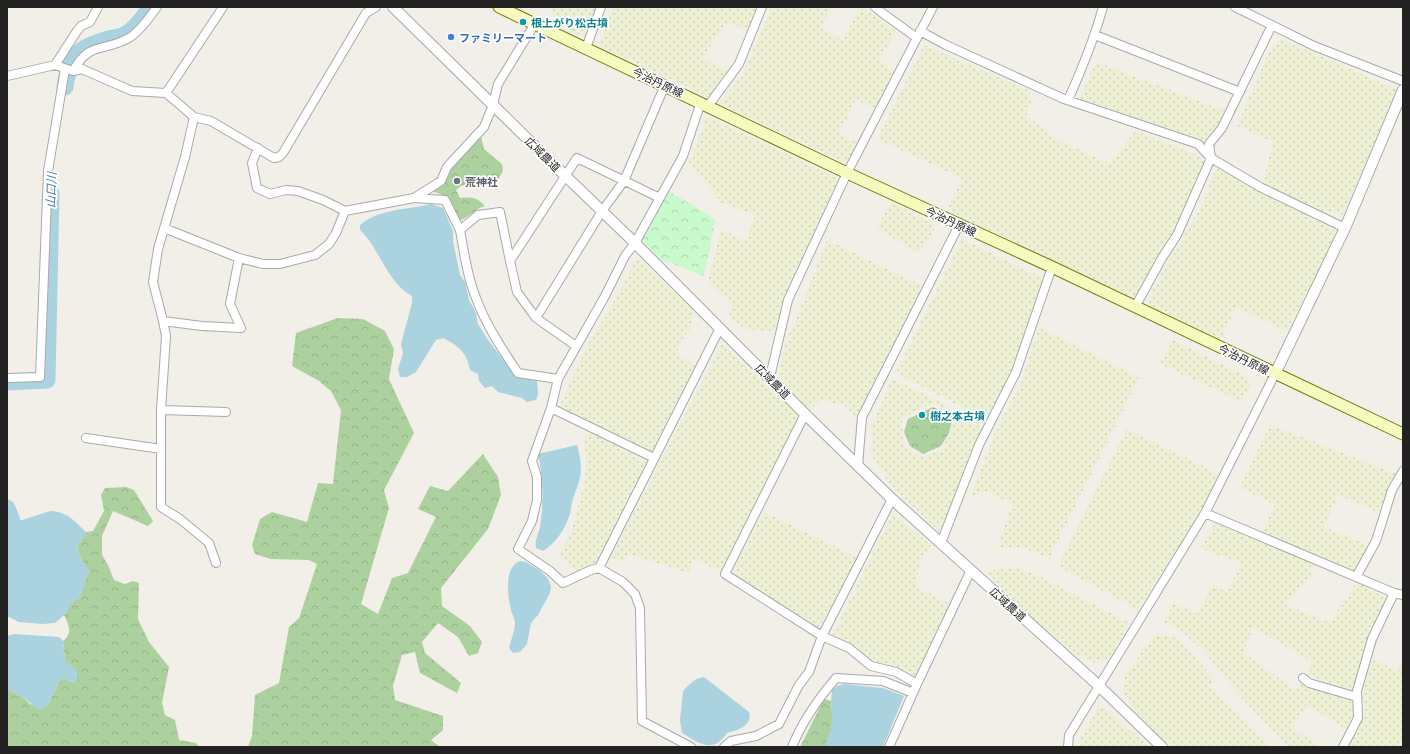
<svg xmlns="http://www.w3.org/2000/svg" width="1410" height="754" font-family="'Open Sans','Noto Sans JP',sans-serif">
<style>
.farmland{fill:url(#farmland-dots)}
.forest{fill:url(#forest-crowns)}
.park{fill:url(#park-crowns)}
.water{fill:#aad3df}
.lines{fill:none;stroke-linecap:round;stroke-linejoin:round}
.river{stroke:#aad3df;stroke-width:17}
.minor-casing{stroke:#a9a9a9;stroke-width:10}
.tertiary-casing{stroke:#a9a9a9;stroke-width:12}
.secondary-casing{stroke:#707d05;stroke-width:13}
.minor{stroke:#fff;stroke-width:8}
.tertiary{stroke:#fff;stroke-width:10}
.secondary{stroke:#f7fabf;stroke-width:11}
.culture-dot{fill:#0f9aa8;stroke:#fff;stroke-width:1.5}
.shop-dot{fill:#3f7fe0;stroke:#fff;stroke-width:1.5}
.worship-dot{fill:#6b7280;stroke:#fff;stroke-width:1.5}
.labels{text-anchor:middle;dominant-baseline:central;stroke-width:3.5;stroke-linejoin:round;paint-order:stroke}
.culture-label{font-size:11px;font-weight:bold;fill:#0d838f;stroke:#fff;text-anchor:start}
.shop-label{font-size:11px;font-weight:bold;fill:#366cbe;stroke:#fff;text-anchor:start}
.street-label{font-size:11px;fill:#222;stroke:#fff}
.worship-label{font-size:11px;font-weight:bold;fill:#5b616d;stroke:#fff;text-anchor:start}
.water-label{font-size:12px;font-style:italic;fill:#4a7aab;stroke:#fff}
</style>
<defs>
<pattern id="farmland-dots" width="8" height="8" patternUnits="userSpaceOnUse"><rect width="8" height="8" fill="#eef0d5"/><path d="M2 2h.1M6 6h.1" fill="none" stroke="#ccceb7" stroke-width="1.8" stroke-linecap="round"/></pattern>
<pattern id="forest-crowns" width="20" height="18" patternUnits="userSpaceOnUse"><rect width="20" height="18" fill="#add19e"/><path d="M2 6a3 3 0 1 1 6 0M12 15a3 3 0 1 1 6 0" fill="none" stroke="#95b388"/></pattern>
<pattern id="park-crowns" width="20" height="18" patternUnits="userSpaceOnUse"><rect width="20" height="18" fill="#c8facc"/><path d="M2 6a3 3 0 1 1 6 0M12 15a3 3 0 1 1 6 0" fill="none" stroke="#acd6af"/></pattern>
</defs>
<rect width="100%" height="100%" fill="#f2efe9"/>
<path class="farmland" d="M 546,7 L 597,7 L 585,38 L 567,30 L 557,16 Z
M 613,7 L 758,7 L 748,30 L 727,22 L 702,58 L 728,72 L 709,97 L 599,46 Z
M 772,7 L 832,7 L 820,28 L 842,40 L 860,8 L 872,13 L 896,32 L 879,61 L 896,72 L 875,111 L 856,99 L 839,134 L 857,143 L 848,164 L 725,106 L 720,103 L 743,74 Z
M 1282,39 L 1398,90 L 1343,214 L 1319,211 L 1263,183 L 1273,142 L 1237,126 L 1268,54 Z
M 924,45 L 1028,90 L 1032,98 L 1026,116 L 1050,133 L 1053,138 L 1110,164 L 1135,131 L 1200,156 L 1205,162 L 1174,232 L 1160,252 L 1136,296 L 1128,299 L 947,211 L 962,178 L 877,139 Z
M 1096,62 L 1225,111 L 1216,129 L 1203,143 L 1079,100 Z
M 707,117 L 840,179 L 783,300 L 777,331 L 748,330 L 729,317 L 732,305 L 708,282 L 721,229 L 746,241 L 755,215 L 722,203 L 689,163 Z
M 1217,167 L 1334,230 L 1337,237 L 1286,331 L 1236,307 L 1220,340 L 1148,308 L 1150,296 L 1159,278 L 1201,207 Z
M 892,202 L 930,223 L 935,228 L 919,253 L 876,228 Z
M 962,239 L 1044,279 L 1012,373 L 985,419 L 896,373 Z
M 827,240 L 924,287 L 863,409 L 857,418 L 846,406 L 820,400 L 810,410 L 778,377 L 787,337 L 793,328 Z
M 637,257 L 693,310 L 691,328 L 682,339 L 677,354 L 696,366 L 652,453 L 571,412 L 560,405 L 586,348 L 620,291 Z
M 1039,327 L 1139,377 L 1049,558 L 1025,548 L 997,547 L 1013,504 L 987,491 L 971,496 L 997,427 L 1022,381 Z
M 1173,340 L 1241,374 L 1252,383 L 1241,401 L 1160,364 Z
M 722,344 L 800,416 L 722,572 L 694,559 L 689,573 L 628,554 L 622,562 L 611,557 Z
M 892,379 L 950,406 L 946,409 L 936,404 L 927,405 L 902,419 L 903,444 L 922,457 L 943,449 L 957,415 L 984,428 L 941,533 L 885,480 L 887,475 L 872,456 L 871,428 Z
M 1270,425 L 1397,474 L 1381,513 L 1338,495 L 1324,527 L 1370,546 L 1354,573 L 1262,534 L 1275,504 L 1239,488 Z
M 1127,429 L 1218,474 L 1218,478 L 1198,516 L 1138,610 L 1058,566 Z
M 591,433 L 648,463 L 596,563 L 577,571 L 558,557 L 571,533 L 583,489 L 587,463 L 583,436 Z
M 764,512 L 858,558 L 819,628 L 732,574 Z
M 893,513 L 931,545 L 919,564 L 916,587 L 951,604 L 930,651 L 915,678 L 898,668 L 872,661 L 852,644 L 833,635 Z
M 1216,521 L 1316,565 L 1307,580 L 1285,605 L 1330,623 L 1357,582 L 1388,599 L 1367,642 L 1355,684 L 1352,693 L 1328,684 L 1309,675 L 1311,661 L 1253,628 L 1243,653 L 1296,690 L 1303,683 L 1353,700 L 1355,718 L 1348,730 L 1307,705 L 1292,728 L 1322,747 L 1289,747 L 1240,696 L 1203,650 L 1179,629 L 1163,622 L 1174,603 L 1198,614 L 1213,584 L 1226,592 L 1243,564 L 1201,548 Z
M 1019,568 L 1043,578 L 1129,623 L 1110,658 L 1097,663 L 1072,653 L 1024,612 L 986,571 Z
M 1156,633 L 1176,638 L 1196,658 L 1216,682 L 1209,685 L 1219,697 L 1272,747 L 1172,747 L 1164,740 L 1138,714 L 1123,694 L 1124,677 Z
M 1374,658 L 1397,672 L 1403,661 L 1403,747 L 1355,747 L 1350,745 L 1365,711 L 1362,699 L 1366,680 Z
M 1099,706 L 1105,708 L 1149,747 L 1080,747 L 1079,742 Z"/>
<path class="forest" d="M 479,136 L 481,136 L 484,149 L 502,164 L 503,171 L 498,180 C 488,183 479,183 471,188 L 462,185 L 456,190 L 460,198 C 473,197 476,197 485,206 C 475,209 469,217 459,221 L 447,197 L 433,191 L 443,181 L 450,166 Z
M 338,318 L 363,319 L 385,331 L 394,349 L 389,379 L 414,433 L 384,490 L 389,508 L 361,604 L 378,614 L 392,578 L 408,573 L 436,517 L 418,509 L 430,486 L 448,491 L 483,454 L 498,477 L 501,495 L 488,529 L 441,588 L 442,606 L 470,626 L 482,642 L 478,653 L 469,656 L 458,637 L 438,623 L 422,642 L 425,653 L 461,683 L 457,693 L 420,673 L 415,652 L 402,655 L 393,686 L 395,700 L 443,716 L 443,730 L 431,740 L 440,747 L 248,747 L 252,736 L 255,695 L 279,683 L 289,627 L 299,618 L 317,564 L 309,560 L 271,559 L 255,554 L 252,545 L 260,519 L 272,512 L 307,522 L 318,483 L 333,484 L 341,410 L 331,391 L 319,381 L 292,366 L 296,333 Z
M 933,407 L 953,417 L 949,433 L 941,446 L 923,454 L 910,446 L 904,432 L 908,419 Z
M 126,487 L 134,490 L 153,521 L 148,526 L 113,511 L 102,536 L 102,555 L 108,565 L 114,580 L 125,584 L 133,581 L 139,583 L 138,619 L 149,642 L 169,667 L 162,703 L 165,715 L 175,720 L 179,740 L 196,743 L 199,747 L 7,747 L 7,689 L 23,697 L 30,704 L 47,707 L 60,679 L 66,679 L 74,683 L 70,665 L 65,661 L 63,641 C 73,634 69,625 64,615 L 89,572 L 80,557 L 77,548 L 86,532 L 93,531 L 104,511 L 101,495 L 105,488 Z
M 824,699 L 831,701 C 832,711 833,721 831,731 C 829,737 826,741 827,747 L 800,747 Z"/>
<path class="park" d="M 667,190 L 715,219 L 709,254 L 703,276 L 667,261 L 663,262 L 641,239 Z"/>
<path class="water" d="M 431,204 L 443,208 L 453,231 L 453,241 L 460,275 L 465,282 L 469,300 L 476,313 L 478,324 L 488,340 L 516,376 L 537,379 C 537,389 540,391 536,400 L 527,402 L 522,398 L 498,392 L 492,386 L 485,388 L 479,381 L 478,374 L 470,370 C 467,353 459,346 443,338 L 436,340 L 416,372 L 407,377 L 400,377 L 398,369 L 403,353 L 401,344 L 412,303 L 412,296 C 386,282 380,248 360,230 L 360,225 C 378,209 407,210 431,204 Z
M 577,445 C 579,453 581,461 581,469 C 581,480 576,489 573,499 C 571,504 571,509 570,514 C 565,529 556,543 543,551 L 536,548 C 534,540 539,534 540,527 C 544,503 543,477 538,454 Z
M 50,511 C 68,512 73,520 86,532 L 77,548 L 80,557 L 89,571 L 80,598 L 72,602 L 64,615 L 55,623 L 42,624 L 19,622 L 7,616 L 7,533 L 10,524 Z
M 520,561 L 526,562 L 539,570 L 547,577 L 551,586 L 550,593 L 538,615 L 531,623 L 527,644 L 520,652 L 513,653 L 509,648 C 511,640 515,630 515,623 C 515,619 512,614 511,610 C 508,596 503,568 520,561 Z
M 14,634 L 59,637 L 63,641 L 65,661 L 77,670 L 77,680 L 74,683 L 66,679 L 60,679 L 47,707 L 39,710 L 23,697 L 7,689 L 7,636 Z
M 704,677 L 749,712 C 753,726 737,730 727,733 C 713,754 700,744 682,733 L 680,720 L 683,691 C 689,685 694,678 704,677 Z
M 844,684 L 883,688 L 904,696 L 883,747 L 827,747 L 826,743 L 831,731 L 832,714 L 831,701 L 832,690 L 837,686 Z"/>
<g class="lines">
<path class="river" d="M 65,87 C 70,54 77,49 108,39 C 114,38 121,37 126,34 C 137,28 144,16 151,7
M 7,382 L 47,380 L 51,194
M 7,508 L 17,534"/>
<g class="minor-casing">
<path id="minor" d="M 875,7 L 881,12 L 917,38
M 1235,7 L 1314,46 L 1403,81
M 920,31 L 946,45 L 1064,99 L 1198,144 L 1211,158 L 1260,187 L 1345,228
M 1095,35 L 1240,92
M 586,48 L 601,7
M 55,65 L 77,31 L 81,26 L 90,22 L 98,7
M 73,71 C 90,41 102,52 127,39 C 138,34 150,17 157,7
M 7,76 L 55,65 L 73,71 L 82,69 L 132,91 L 166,93 L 194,117 L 185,157 L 158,249 L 153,282 L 163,321 L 166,336 L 161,410 L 161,507 L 180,519 L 209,543 L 216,563
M 166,93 L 223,7
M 1068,100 C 1082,69 1094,39 1103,7
M 708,106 L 739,64 L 762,7
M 194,117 L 211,121 L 274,158 L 279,157 L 283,153 L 366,13 L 376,7
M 258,148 L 252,163 L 257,188 L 270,194 L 286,190 L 298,191 L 323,200 L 345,211
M 414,198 L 445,200 L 460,230 L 478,215 L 500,212 L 510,261
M 164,228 L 239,258 L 263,264 L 280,264 L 315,255 L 329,244 L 336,233 L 345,211 L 414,198 L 441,181 L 447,167 L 484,127 L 493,105 L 498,84 L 534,25
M 460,230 C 464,252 467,276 476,298 C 486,325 502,349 518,373 L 558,379 L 605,296 L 625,256 L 635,243 L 683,156 L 701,102
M 1135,307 L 1162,258 L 1177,235 L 1211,158 L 1209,144 L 1222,128 L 1272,25
M 536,318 L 517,292 L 510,261 L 577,158 L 660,198
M 163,321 L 202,326 L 241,328 L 230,304 L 239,258
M 576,346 L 536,318 L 602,211 L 624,181 L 665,85
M 770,377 L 788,300 L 847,173 L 933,7
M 7,378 L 40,377 L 48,171 L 65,69
M 558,379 L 551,408 L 532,461 L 537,477 L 537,500 L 532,521 L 518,549 L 550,571 L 563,583 L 591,570 L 599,568 L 623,582 L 635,594 L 640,608 L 642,721 L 691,747
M 551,408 L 654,458
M 161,410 L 226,412
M 805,414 L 725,574 L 822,636 L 849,648 L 871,666 L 896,672 L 917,684
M 86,438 L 161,449
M 858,465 L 862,417 L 959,225
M 1205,513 L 1394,593 L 1403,595
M 941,543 L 979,445 L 1016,372 L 1052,267
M 599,568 L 720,328
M 1356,577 L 1376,541 L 1392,490 L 1403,471
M 1303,678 L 1309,683 L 1357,697
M 724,747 L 731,741 L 756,736 L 779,724 L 799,685 L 809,672 L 822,636 L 892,499
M 792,747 C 802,722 818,699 836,678 L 883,681 L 913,693
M 889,747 L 917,684 L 971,570
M 1068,747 L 1069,735 L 1205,513 L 1275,374
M 1343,747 L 1358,718 L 1357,691 L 1372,639 L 1394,593"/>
</g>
<g class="tertiary-casing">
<path id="tertiary" d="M 393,7 L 549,160 L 635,243 L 805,414 L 892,499 L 1098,685 L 1162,747
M 1275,374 L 1345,228 L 1403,90"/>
</g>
<g class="secondary-casing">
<path id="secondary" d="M 499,7 L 847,173 L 1052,267 L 1403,434"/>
</g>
<use href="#minor" class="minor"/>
<use href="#tertiary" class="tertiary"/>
<use href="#secondary" class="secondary"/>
</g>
<g class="culture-dot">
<circle cx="523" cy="22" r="4"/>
<circle cx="922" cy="415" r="4"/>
</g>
<circle class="shop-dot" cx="451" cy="37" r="4"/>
<circle class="worship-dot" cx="457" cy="181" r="4"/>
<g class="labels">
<g class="culture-label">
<text x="531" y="22">根上がり松古墳</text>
<text x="930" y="415">樹之本古墳</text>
</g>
<g class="shop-label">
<text x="459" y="37">ファミリーマート</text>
</g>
<g class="street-label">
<text transform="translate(658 82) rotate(25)">今治丹原線</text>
<text transform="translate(543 154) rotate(44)">広域農道</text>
<text transform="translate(951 221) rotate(25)">今治丹原線</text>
<text transform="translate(1244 359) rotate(26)">今治丹原線</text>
<text transform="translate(773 381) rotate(45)">広域農道</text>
<text transform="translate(1008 604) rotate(42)">広域農道</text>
</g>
<g class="worship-label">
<text x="465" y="181">荒神社</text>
</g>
<g class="water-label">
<text transform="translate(51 190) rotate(-88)">山口川</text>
</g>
</g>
<rect width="1410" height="754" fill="none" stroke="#222222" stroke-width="16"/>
</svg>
